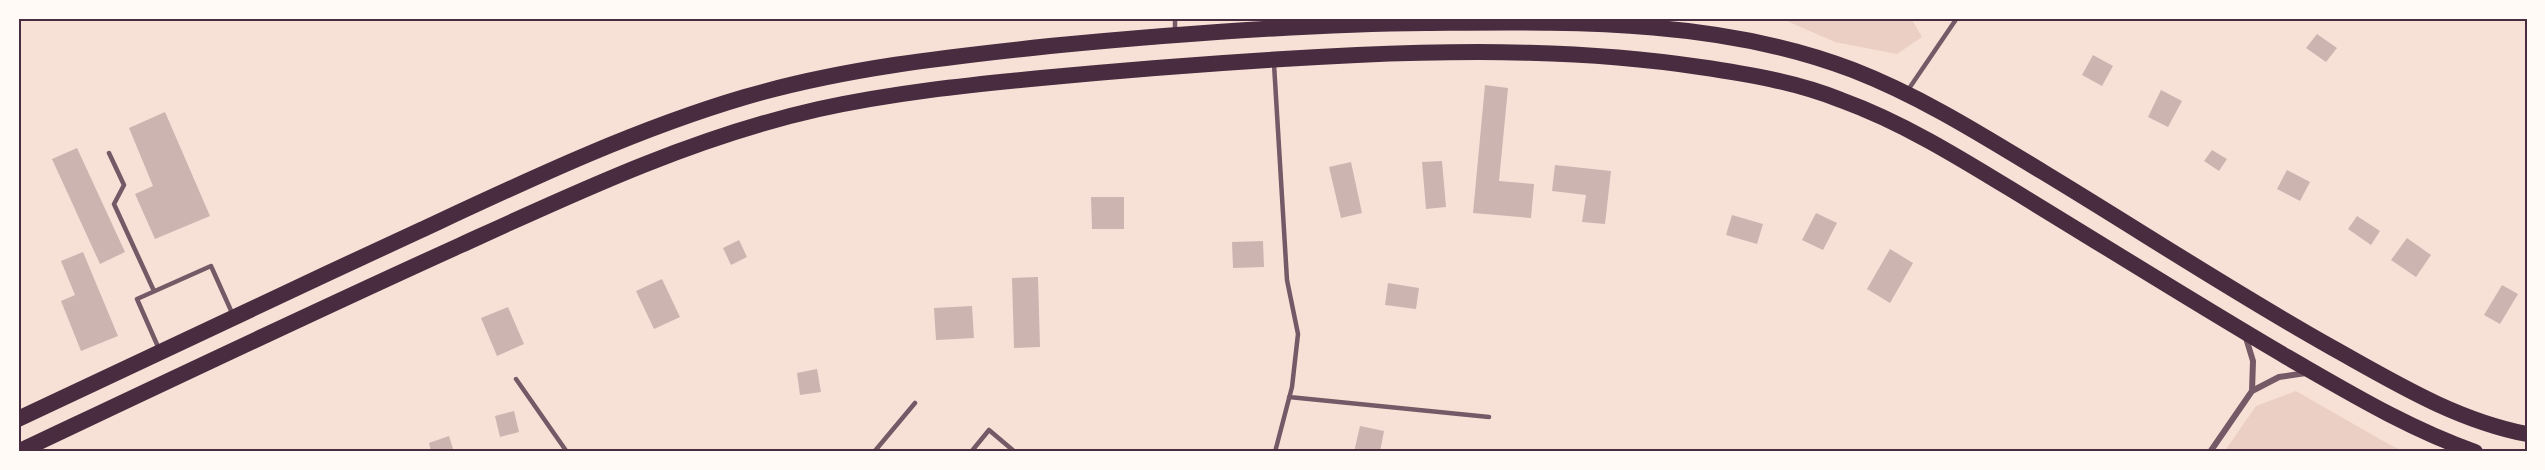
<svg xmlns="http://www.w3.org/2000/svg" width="2545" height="470" font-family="'Exo 2',sans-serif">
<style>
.green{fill:#ebcfc5}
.building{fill:#ccb4b1}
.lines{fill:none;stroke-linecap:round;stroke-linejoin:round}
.service{stroke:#755966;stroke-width:4.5}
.minor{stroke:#755966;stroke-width:6}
.trunk{stroke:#4a2c40;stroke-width:16}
.neatline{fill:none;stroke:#4a2c40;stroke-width:2}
</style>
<rect width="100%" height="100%" fill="#f7e1d7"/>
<path class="green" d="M 1780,18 L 1911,18 L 1922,37 L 1897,54 L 1835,42 Z
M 2296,391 L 2392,446 L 2408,452 L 2224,452 L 2256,406 Z"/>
<path class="building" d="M 2317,34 L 2337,48 L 2326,62 L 2306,48 Z
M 2093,55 L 2113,66 L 2102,86 L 2082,75 Z
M 1485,85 L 1508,88 L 1499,181 L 1534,184 L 1531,218 L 1473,213 Z
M 2161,90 L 2182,101 L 2168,127 L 2148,117 Z
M 165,112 L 210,216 L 155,239 L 135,194 L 153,186 L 129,128 Z
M 77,148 L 125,252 L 100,264 L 52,159 Z
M 2212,150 L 2227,159 L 2219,171 L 2204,161 Z
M 1442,161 L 1446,207 L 1426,209 L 1422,162 Z
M 1351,162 L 1362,213 L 1341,218 L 1329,167 Z
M 1555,165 L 1611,171 L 1605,224 L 1582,222 L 1586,195 L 1552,191 Z
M 2287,170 L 2310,182 L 2300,201 L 2277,189 Z
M 1091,197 L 1124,197 L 1124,229 L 1092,229 Z
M 1816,213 L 1837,223 L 1823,250 L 1802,240 Z
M 1732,215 L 1763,224 L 1757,244 L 1726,235 Z
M 2357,216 L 2380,231 L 2371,245 L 2348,229 Z
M 2407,238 L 2431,255 L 2416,277 L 2391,260 Z
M 739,240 L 747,257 L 731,265 L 723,248 Z
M 1263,241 L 1264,267 L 1233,268 L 1232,242 Z
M 1890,249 L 1913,263 L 1890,303 L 1867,289 Z
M 83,252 L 118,336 L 81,351 L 61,301 L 75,295 L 61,261 Z
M 1038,277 L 1040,347 L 1014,348 L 1012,278 Z
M 662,279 L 680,317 L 654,329 L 636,291 Z
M 1388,283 L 1419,288 L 1416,309 L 1385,305 Z
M 2502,285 L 2518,294 L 2500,324 L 2484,315 Z
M 972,306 L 974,338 L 936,340 L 934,308 Z
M 508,307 L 524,344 L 497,356 L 481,318 Z
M 817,369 L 821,392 L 800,395 L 797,373 Z
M 514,411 L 519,432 L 500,437 L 495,416 Z
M 1360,426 L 1384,431 L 1380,452 L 1354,452 Z
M 449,436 L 454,452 L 431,452 L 429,443 Z"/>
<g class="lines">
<path class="service" d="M 1175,18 L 1175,32
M 1274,64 L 1287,280 L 1298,334 L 1292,387 L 1275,452
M 1908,90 L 1957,18
M 109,153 L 124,185 L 114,204 L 154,291
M 159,349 L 137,299 L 211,266 L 233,315
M 516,379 L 567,452
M 1289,397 L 1489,417
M 874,452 L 915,403
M 971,452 L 989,430 L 1015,452"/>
<path class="minor" d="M 2246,338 L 2253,361 L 2252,391
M 2210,452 L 2252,391 L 2279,377 L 2306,373"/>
<path class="trunk" d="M 18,419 C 152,357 286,292 421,230 C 526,181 633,130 745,97 C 844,68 947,57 1050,46 C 1175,34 1301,24 1427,23 C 1569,22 1718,18 1853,70 C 1920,96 1982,135 2043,172 C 2139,230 2233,292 2331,347 C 2394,382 2455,420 2527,434
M 18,452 C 166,382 313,312 461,245 C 577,192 694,137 819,109 C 892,93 967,85 1041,78 C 1146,68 1252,60 1357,55 C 1471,50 1587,50 1700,67 C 1748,74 1796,82 1841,100 C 1907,124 1968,163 2027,199 C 2114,252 2200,306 2287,357 C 2348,392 2409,429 2475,452"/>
</g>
<rect width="2545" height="470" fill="none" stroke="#fffaf5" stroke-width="39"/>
<rect x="20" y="20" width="2506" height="430" class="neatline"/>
</svg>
